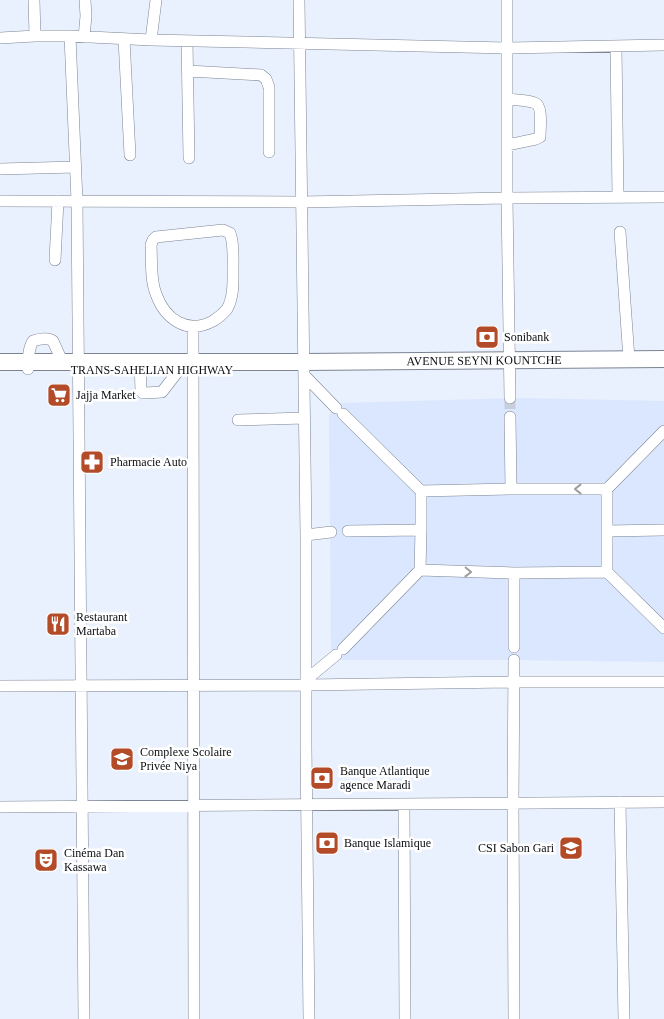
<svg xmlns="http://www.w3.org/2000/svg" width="664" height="1019" font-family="Georgia,serif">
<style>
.built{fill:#dae7ff}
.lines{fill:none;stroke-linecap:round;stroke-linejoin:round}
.minor-tunnel{stroke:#c8cedb;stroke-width:11;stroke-dasharray:11 5.5;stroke-linecap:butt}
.minor-casing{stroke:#7c8493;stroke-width:12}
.highway-casing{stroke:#7c8493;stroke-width:18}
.minor{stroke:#fff;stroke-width:11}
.highway{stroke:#fff;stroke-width:16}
.oneway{stroke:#9d9ea0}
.labels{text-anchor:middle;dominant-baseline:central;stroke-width:5;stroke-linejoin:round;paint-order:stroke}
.poi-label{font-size:12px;fill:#0a0d12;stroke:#fff;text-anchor:start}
.street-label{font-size:12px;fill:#0a0d12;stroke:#fff}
</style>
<rect width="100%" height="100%" fill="#e9f0fe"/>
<path class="built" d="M 519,398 L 664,401 L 664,662 L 514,660 L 341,660 L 332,651 L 331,648 L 329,415 L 341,403 Z"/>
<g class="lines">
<path class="minor-tunnel" d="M 510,398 L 510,417"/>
<g class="minor-casing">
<path id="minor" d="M 34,0 L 35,36
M 299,0 L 306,535 L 306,747 L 309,1019
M 507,0 L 507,198 L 510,398
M 70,36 L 77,201 L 84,1019
M 84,37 L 86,16 L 85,0
M 0,38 L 35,36 L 70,36 L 151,40 L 507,48 L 664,45
M 124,39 L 130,155
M 151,40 L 156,0
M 187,41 L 189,158
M 616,46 L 618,197
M 188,71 L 261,75 L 266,79 L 269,87 L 269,152
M 507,99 C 515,100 529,100 535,103 C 543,106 540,129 540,137 L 536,139 L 507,145
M 0,169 L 76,167
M 0,201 L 302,202 L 507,198 L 664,197
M 223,230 L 230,233 C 234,244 233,256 233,267 C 233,281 234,297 227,309 C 223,314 218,318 213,321 C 187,335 165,319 156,294 C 150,279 152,261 151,245 L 153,240 L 156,237 Z
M 620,232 L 629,359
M 55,260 L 58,201
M 193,327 L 194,1019
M 140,362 L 141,391 L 143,393 L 145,393 L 162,392 L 179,370 L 181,362
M 28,369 C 28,360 28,349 33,341 C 39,339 47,337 53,341 L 62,361
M 304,375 L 336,408
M 343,414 L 421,491
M 510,417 L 511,489
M 238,420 L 305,418
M 607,489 L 664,431
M 348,531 L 421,530
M 607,531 L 664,530
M 306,535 L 331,532
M 607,572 L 664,628
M 514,573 L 514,647
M 343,649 L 420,570 L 421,530 L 421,491 L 511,489 L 607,489 L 607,572 L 514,573 L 420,570
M 306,680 L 336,655
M 0,686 L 306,685 L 513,682 L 664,682
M 620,802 L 624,1019
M 404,804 L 405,1019
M 0,807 L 664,802
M 514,1019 L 513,802 L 514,660"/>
</g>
<g class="highway-casing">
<g id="highway">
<path id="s1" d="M 0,362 L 304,362 L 664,359"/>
</g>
</g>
<use href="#minor" class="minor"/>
<use href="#highway" class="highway"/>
</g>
<defs><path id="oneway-chevron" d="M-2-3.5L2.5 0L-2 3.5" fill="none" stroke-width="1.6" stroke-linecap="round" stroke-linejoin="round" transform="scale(1.25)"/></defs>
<g class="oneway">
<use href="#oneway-chevron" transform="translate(578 489) rotate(-180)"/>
<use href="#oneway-chevron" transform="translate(468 572) rotate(1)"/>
</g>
<defs>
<g id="bank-square" transform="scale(1.25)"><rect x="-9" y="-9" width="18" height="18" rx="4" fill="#b34b28" stroke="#fff"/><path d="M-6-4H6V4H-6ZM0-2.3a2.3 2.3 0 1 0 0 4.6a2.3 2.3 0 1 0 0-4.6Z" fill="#fff"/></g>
<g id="supermarket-square" transform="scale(1.25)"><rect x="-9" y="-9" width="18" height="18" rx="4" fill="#b34b28" stroke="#fff"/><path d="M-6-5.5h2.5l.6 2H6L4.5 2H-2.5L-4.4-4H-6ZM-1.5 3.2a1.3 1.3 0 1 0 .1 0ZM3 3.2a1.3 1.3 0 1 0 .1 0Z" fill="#fff"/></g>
<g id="pharmacy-square" transform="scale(1.25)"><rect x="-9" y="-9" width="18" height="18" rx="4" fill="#b34b28" stroke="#fff"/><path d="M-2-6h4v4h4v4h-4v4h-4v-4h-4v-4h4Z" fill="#fff"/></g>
<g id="restaurant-square" transform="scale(1.25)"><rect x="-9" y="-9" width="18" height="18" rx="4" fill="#b34b28" stroke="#fff"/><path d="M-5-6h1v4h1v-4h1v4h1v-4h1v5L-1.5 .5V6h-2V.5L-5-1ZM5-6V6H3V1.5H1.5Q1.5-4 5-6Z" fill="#fff"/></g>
<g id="school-square" transform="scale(1.25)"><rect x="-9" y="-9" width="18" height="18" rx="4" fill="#b34b28" stroke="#fff"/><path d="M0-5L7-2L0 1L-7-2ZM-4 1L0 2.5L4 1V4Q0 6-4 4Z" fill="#fff"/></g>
<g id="theatre-square" transform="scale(1.25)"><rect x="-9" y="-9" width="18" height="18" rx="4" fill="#b34b28" stroke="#fff"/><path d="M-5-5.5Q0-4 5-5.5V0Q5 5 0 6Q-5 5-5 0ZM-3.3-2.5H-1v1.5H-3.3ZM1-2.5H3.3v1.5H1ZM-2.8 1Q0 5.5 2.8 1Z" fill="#fff"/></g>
</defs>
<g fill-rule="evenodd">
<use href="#bank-square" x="487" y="337"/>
<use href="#supermarket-square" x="59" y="395"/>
<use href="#pharmacy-square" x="92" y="462"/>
<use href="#restaurant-square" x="58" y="624"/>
<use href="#school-square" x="122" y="759"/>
<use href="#bank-square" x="322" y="778"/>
<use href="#bank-square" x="327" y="843"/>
<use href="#school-square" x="571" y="848"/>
<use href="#theatre-square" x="46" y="860"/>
</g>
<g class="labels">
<g class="poi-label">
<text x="504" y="337">Sonibank</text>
<text x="76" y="395">Jajja Market</text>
<text x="110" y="462">Pharmacie Auto</text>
<text x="76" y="617">Restaurant<tspan x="76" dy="14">Martaba</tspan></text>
<text x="140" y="752">Complexe Scolaire<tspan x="140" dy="14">Privée Niya</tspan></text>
<text x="340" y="771">Banque Atlantique<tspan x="340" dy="14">agence Maradi</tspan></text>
<text x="344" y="843">Banque Islamique</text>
<text x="554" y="848" text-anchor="end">CSI Sabon Gari</text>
<text x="64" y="853">Cinéma Dan<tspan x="64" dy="14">Kassawa</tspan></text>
</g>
<g class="street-label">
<text stroke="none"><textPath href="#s1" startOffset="484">AVENUE SEYNI KOUNTCHE</textPath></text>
<text x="152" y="370">TRANS-SAHELIAN HIGHWAY</text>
</g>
</g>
</svg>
